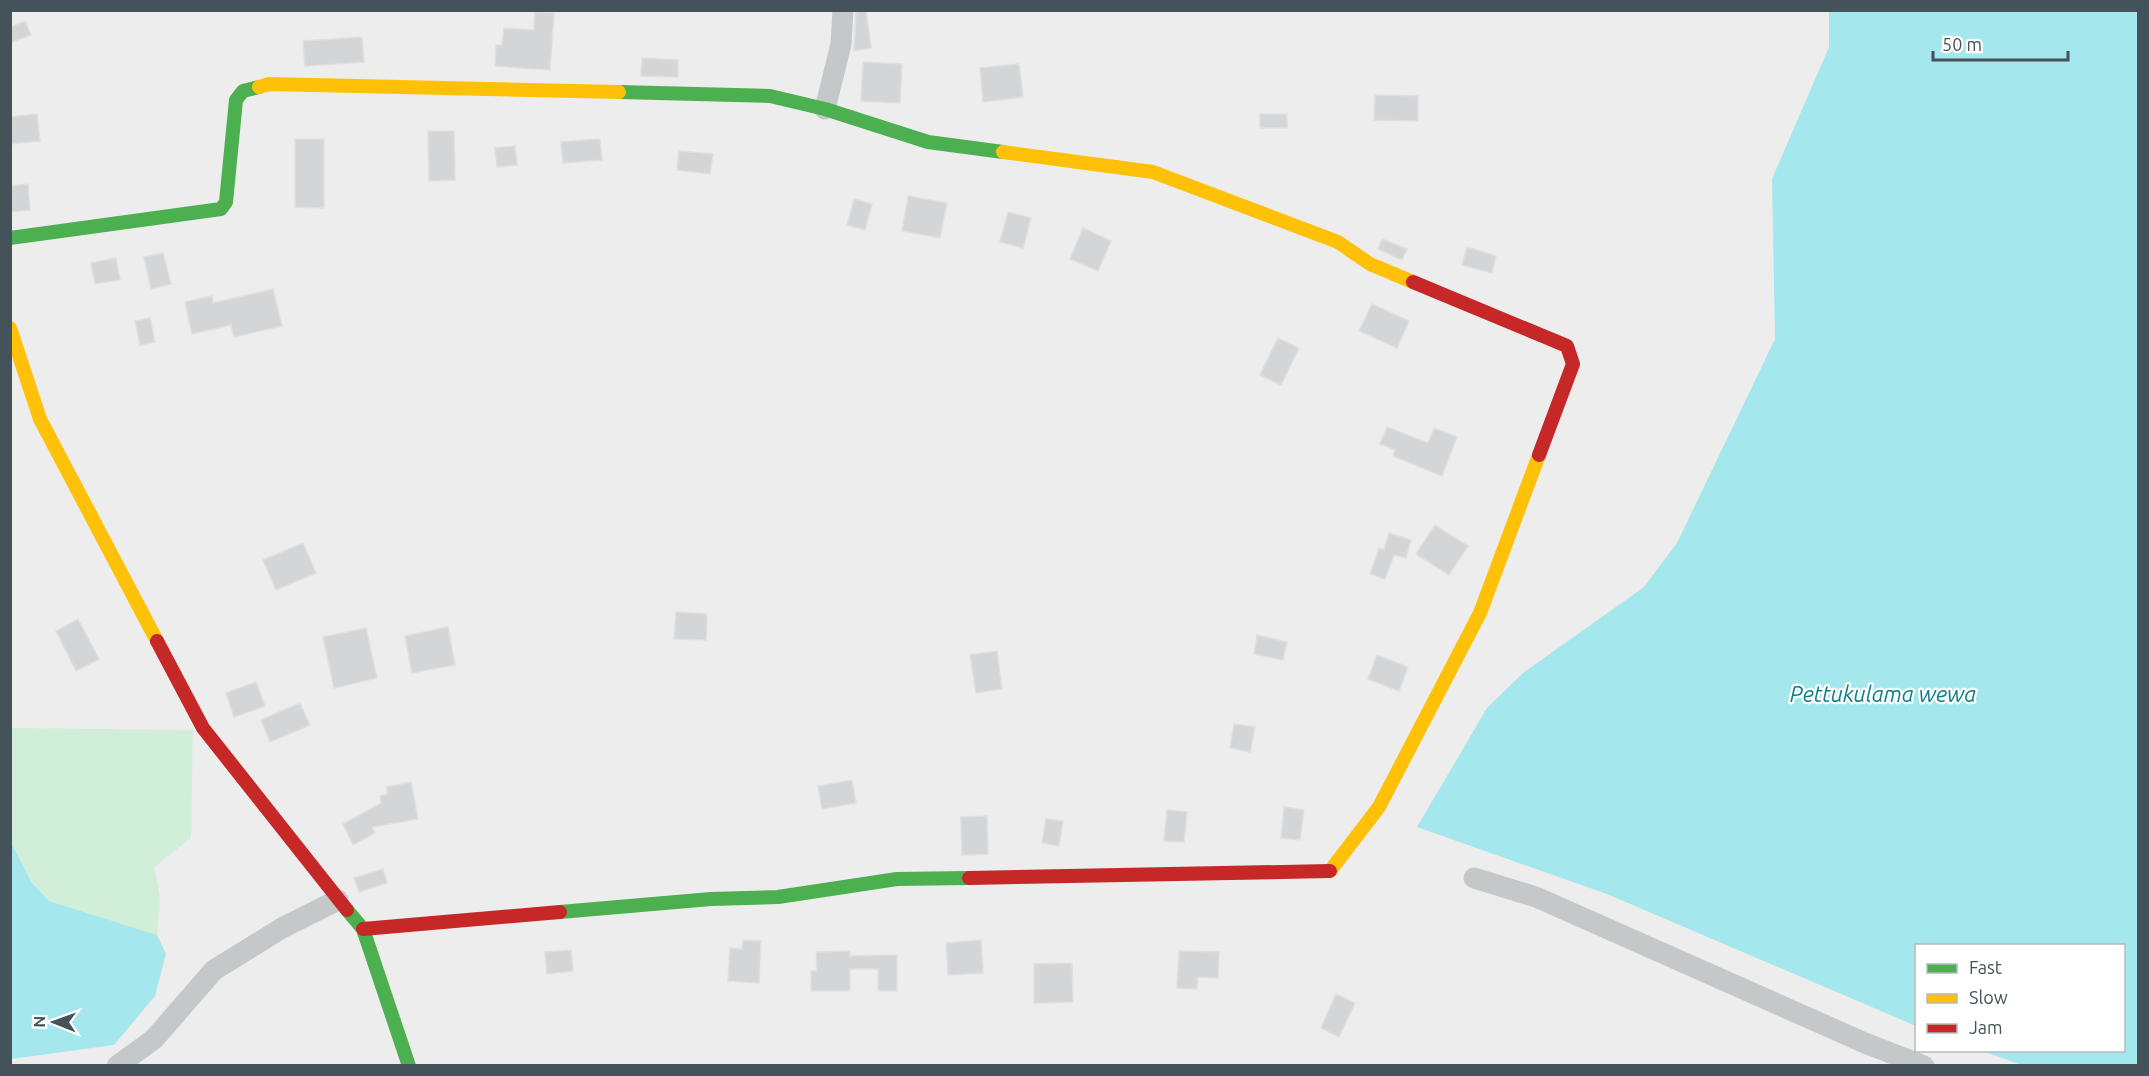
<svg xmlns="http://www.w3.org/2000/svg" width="2149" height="1076" font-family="Ubuntu,sans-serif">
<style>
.green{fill:#d1eed8}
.water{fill:#a4e7ec}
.building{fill:#d4d5d6;stroke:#dfdfe0;stroke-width:1.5}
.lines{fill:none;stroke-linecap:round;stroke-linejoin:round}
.street{stroke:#c4c8c9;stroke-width:21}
.fast{stroke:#4caf50;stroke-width:14}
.slow{stroke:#ffc107;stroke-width:14}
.jam{stroke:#c62828;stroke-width:14}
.labels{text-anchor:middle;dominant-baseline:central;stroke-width:4.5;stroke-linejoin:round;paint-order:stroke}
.water-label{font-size:22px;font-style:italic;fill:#0c7f88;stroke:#fff}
</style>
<rect width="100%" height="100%" fill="#eeeded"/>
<path class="green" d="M 10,728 L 193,730 L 191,838 L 154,867 L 160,898 L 157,935 L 49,901 L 32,883 L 11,843 Z"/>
<path class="water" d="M 1829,11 L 2138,11 L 2138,1065 L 2022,1065 L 1982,1051 L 2124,1050 L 2124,946 L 1916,946 L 1916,1026 L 1607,894 L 1417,827 L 1487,708 L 1523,673 L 1644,587 L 1677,543 L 1775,339 L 1772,179 L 1829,47 Z
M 11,843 L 32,883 L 49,901 L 157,935 L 166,954 L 155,996 L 114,1045 L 11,1059 Z"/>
<path class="building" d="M 866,10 L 871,48 L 854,51 L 856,11 Z
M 535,12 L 554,13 L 550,70 L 495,66 L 496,45 L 502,45 L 504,28 L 534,30 Z
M 25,21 L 31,35 L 10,43 L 10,27 Z
M 362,37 L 364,62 L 305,66 L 303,41 Z
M 642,58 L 678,60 L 678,77 L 641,76 Z
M 863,62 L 902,64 L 900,103 L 861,101 Z
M 1019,64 L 1023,97 L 983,102 L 980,68 Z
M 1375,95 L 1418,96 L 1418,121 L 1374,120 Z
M 37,114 L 40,141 L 10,144 L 10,117 Z
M 1260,114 L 1287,114 L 1287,128 L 1260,128 Z
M 428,131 L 454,131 L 455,180 L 429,181 Z
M 295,139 L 324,139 L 324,208 L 295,207 Z
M 600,139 L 602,160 L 563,163 L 561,142 Z
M 515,146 L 517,165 L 497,167 L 495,148 Z
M 679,151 L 713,154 L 710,174 L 677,170 Z
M 28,184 L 30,210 L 10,212 L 10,186 Z
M 908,196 L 947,203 L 940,238 L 902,231 Z
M 854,199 L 872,204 L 865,230 L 847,225 Z
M 1008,212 L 1031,218 L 1023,248 L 1000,242 Z
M 1083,228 L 1111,241 L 1098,271 L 1070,259 Z
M 1382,239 L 1407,249 L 1402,260 L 1378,249 Z
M 1467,247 L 1496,256 L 1492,273 L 1462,265 Z
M 163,253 L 171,284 L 151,289 L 144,257 Z
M 116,258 L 120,280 L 95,284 L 91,263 Z
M 273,289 L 282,326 L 234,337 L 231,325 L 192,334 L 185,302 L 212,296 L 213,303 Z
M 1372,304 L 1409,321 L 1397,348 L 1359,331 Z
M 150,318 L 155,342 L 140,345 L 135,321 Z
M 1278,338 L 1299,348 L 1281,385 L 1260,375 Z
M 1387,427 L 1428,443 L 1434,428 L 1457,437 L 1442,476 L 1393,456 L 1395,450 L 1380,444 Z
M 1435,525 L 1468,546 L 1449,575 L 1416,554 Z
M 1389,533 L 1411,540 L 1406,558 L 1394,555 L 1385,579 L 1370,574 L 1379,548 L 1384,550 Z
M 303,543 L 316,573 L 276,590 L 263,560 Z
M 676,612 L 707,614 L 706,640 L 674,639 Z
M 78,619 L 99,659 L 76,671 L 56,631 Z
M 448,627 L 455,665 L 412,673 L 405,636 Z
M 366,628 L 377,678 L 334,688 L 323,637 Z
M 1257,635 L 1287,642 L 1283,660 L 1254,654 Z
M 997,651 L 1002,689 L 976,693 L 970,655 Z
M 1377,655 L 1408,667 L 1399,691 L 1368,679 Z
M 256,682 L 265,706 L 234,717 L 226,693 Z
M 300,703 L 310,725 L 270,742 L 261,720 Z
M 1234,724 L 1255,727 L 1250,752 L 1230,748 Z
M 852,780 L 856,803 L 822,809 L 818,786 Z
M 411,782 L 418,819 L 372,827 L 375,833 L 353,845 L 343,824 L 381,803 L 380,796 L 388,794 L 386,787 Z
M 1284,807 L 1304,810 L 1300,840 L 1281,838 Z
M 1167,810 L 1187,812 L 1184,842 L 1164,841 Z
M 987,816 L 988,854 L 962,855 L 961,817 Z
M 1046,819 L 1063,821 L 1059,846 L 1042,843 Z
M 383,869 L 387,883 L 359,892 L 354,878 Z
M 743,940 L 761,941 L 759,983 L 728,981 L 730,948 L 742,949 Z
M 981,940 L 983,973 L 948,975 L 946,943 Z
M 571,950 L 573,971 L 547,974 L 545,952 Z
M 850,951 L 850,956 L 897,955 L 897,991 L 878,991 L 878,969 L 850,969 L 850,991 L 811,991 L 811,971 L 817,971 L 816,952 Z
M 1179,951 L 1219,952 L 1218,978 L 1198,977 L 1197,989 L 1177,988 Z
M 1072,963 L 1073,1002 L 1034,1003 L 1034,964 Z
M 1336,994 L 1355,1003 L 1339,1037 L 1321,1028 Z"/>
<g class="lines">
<path class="street" d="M 825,109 L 841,44 L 843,10
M 1474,878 L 1536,897 L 1865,1043 L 1924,1066
M 117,1066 L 154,1039 L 214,970 L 282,928 L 338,900"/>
<path class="fast" d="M 619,92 L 770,96 L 825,109 L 928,142 L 1003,152
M 10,238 L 221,209 L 226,202 L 236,100 L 243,91 L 259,87
M 347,910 L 363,929 L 409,1066
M 560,912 L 711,899 L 778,897 L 897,879 L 969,878"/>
<path class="slow" d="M 259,87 L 269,84 L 619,92
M 1003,152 L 1153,172 L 1338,242 L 1370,264 L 1413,282
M 10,328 L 40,419 L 157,641
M 1330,871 L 1379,807 L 1480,613 L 1539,455"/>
<path class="jam" d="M 1413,282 L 1567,346 L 1573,364 L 1539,455
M 157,641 L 203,728 L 347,910
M 969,878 L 1330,871
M 363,929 L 560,912"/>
</g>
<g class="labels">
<g class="water-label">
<text x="1883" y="693">Pettukulama wewa</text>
</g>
</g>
<rect width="2149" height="1076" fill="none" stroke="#445259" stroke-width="24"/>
<rect x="1915" y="944" width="210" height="108" fill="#ffffff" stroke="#b4babd" stroke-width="1.5"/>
<rect x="1927" y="964" width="30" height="9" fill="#4caf50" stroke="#b4babd" stroke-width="1.5"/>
<text x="1969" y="974" font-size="18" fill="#445259">Fast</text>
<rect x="1927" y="994" width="30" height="9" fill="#ffc107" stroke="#b4babd" stroke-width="1.5"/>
<text x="1969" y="1004" font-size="18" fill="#445259">Slow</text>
<rect x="1927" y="1024" width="30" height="9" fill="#c62828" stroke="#b4babd" stroke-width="1.5"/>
<text x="1969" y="1034" font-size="18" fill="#445259">Jam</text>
<g transform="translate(54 1022) rotate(271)" stroke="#ffffff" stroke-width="4.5" paint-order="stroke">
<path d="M0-4.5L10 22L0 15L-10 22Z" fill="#445259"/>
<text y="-9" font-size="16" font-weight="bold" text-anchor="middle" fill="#445259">N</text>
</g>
<path d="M1933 51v9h135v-9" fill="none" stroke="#445259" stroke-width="3"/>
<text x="1942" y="51" font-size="18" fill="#445259" stroke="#ffffff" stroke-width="4.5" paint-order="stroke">50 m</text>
</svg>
